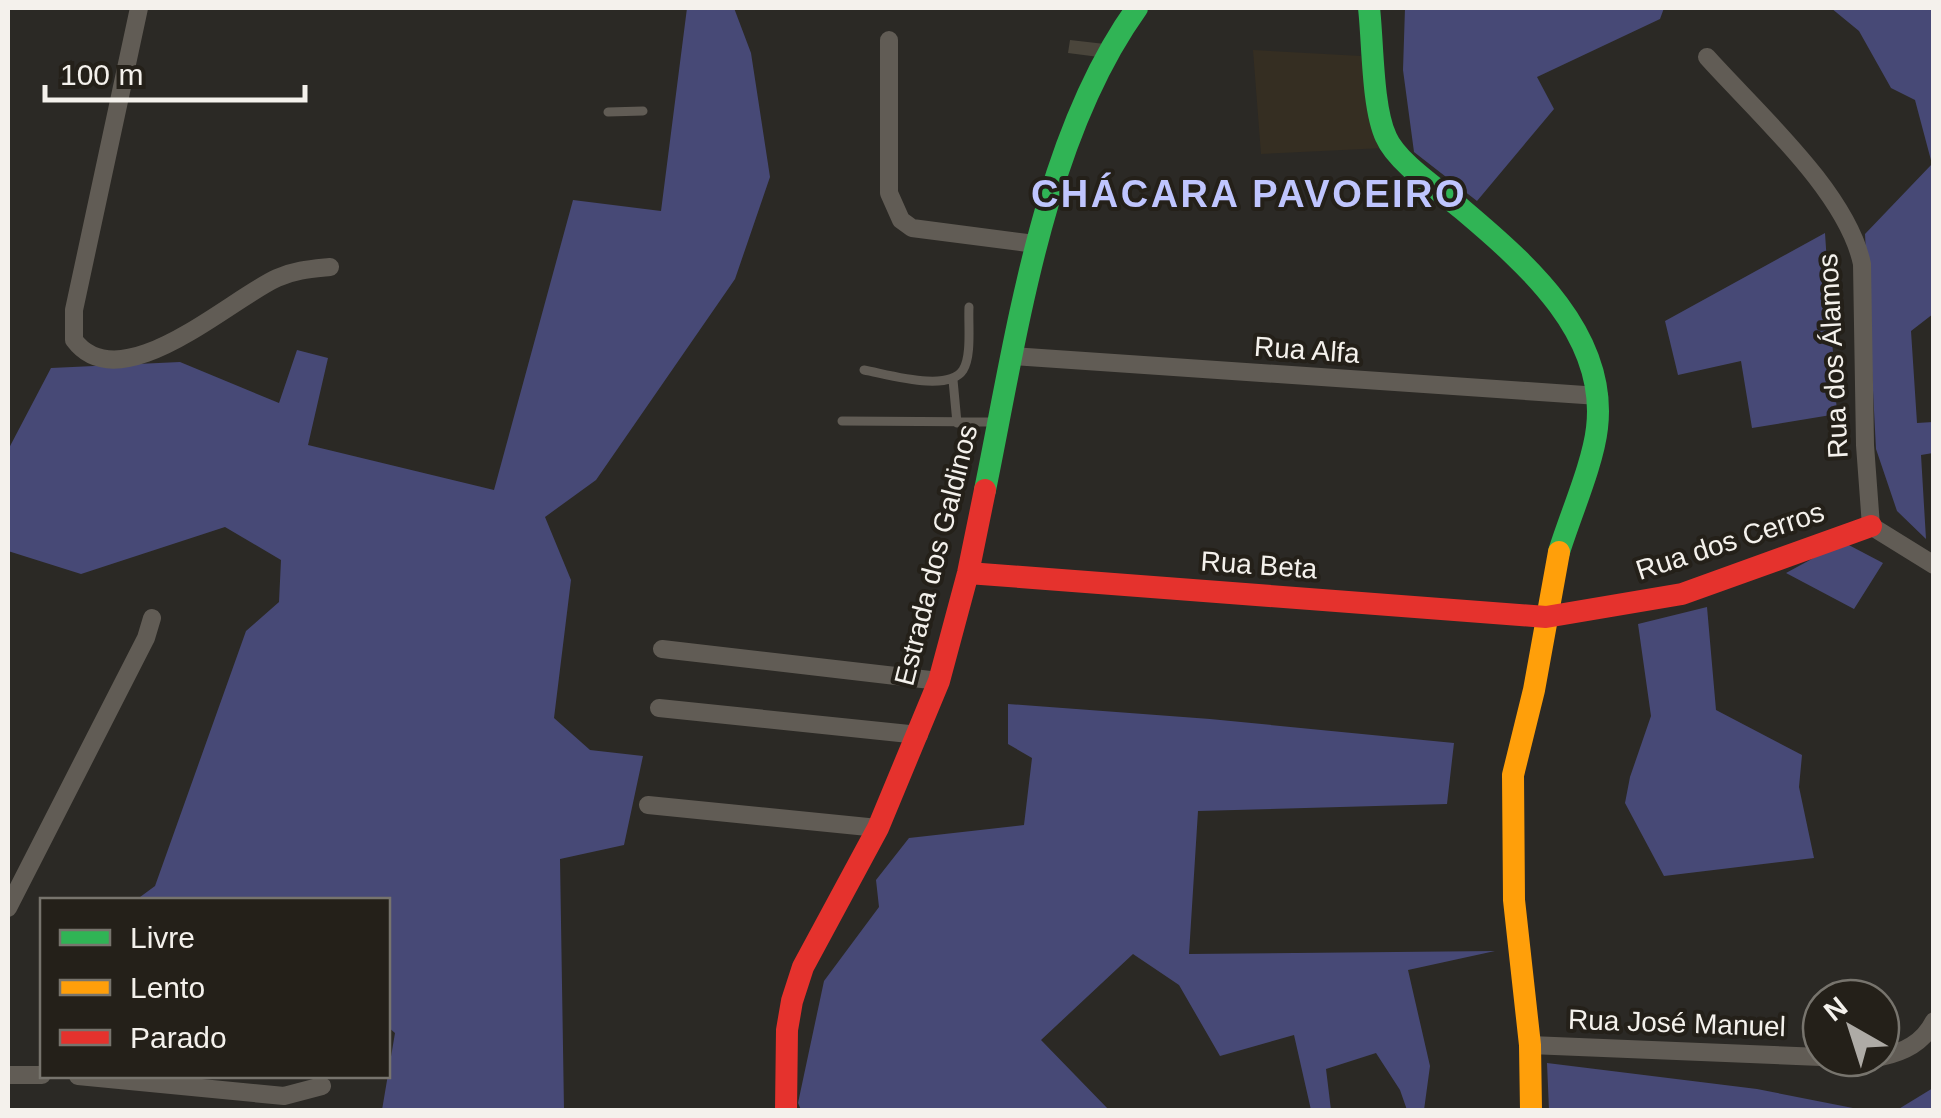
<svg xmlns="http://www.w3.org/2000/svg" width="1941" height="1118" font-family="Arial,sans-serif">
<style>
.built{fill:#352e22}
.forest{fill:#474976}
.building{fill:#4a453b}
.lines{fill:none;stroke-linecap:round;stroke-linejoin:round}
.lane{stroke:#615c55;stroke-width:9}
.street{stroke:#615c55;stroke-width:18}
.fast{stroke:#30b455;stroke-width:22}
.slow{stroke:#ff9f0a;stroke-width:22}
.jam{stroke:#e5322d;stroke-width:22}
.labels{text-anchor:middle;dominant-baseline:central;stroke-width:8;stroke-linejoin:round;paint-order:stroke}
.street-label{font-size:28px;fill:#f4f1ec;stroke:#242019}
.district-label{font-size:38px;font-weight:bold;letter-spacing:2.5px;fill:#bfc5fe;stroke:#242019}
</style>
<rect width="100%" height="100%" fill="#2b2925"/>
<path class="built" d="M 1253,50 L 1361,56 L 1384,148 L 1261,154 Z"/>
<path class="forest" d="M 687,8 L 734,8 L 751,53 L 770,177 L 735,279 L 596,480 L 545,517 L 571,580 L 554,718 L 590,750 L 643,756 L 624,845 L 560,859 L 564,1110 L 382,1110 L 395,1033 L 388,1027 L 388,900 L 136,900 L 155,886 L 246,631 L 279,602 L 281,560 L 225,527 L 81,574 L 8,551 L 8,450 L 51,368 L 180,362 L 279,403 L 297,350 L 328,358 L 308,445 L 494,490 L 573,200 L 661,211 Z
M 1405,8 L 1664,8 L 1660,19 L 1537,77 L 1554,109 L 1477,201 L 1414,152 L 1403,70 Z
M 1831,8 L 1933,8 L 1933,314 L 1911,331 L 1917,423 L 1933,422 L 1933,453 L 1921,455 L 1926,539 L 1897,511 L 1876,449 L 1865,234 L 1932,164 L 1915,100 L 1891,88 L 1859,31 Z
M 1825,233 L 1837,414 L 1752,428 L 1741,361 L 1678,375 L 1665,321 Z
M 1843,542 L 1883,563 L 1854,609 L 1786,573 Z
M 1707,607 L 1716,710 L 1802,755 L 1799,787 L 1814,858 L 1664,876 L 1625,803 L 1630,777 L 1651,716 L 1638,624 Z
M 1008,704 L 1210,719 L 1454,743 L 1447,804 L 1198,811 L 1189,954 L 1495,951 L 1408,970 L 1430,1066 L 1424,1110 L 1407,1110 L 1400,1090 L 1376,1053 L 1326,1069 L 1331,1110 L 1311,1110 L 1294,1035 L 1220,1056 L 1179,985 L 1133,954 L 1041,1040 L 1109,1110 L 801,1110 L 798,1103 L 824,981 L 879,907 L 876,880 L 909,838 L 1024,825 L 1032,758 L 1008,744 Z
M 1547,1063 L 1757,1089 L 1863,1110 L 1549,1110 Z
M 1933,1088 L 1933,1110 L 1897,1110 Z"/>
<path class="building" d="M 1070,40 L 1105,44 L 1099,57 L 1068,53 Z"/>
<g class="lines">
<path class="lane" d="M 608,112 L 643,111
M 864,370 C 887,374 948,393 963,370 C 972,356 968,324 969,307
M 953,380 L 957,423
M 842,421 L 997,422"/>
<path class="street" d="M 139,8 L 74,310 L 74,340 C 120,402 230,299 277,278 C 295,270 311,269 330,267
M 889,40 L 889,193 L 901,220 L 912,228 L 1035,244
M 1707,57 C 1756,112 1847,192 1862,264 L 1865,445 L 1871,526 L 1934,565
M 1012,356 L 1599,396
M 662,649 L 939,681
M 659,708 L 919,735
M 648,805 L 878,828
M 8,908 L 146,638 L 152,618
M 1530,1045 L 1821,1057
M 1881,1057 C 1904,1052 1923,1043 1934,1021
M 1843,1058 L 1878,1058
M 8,1075 L 42,1075
M 78,1076 L 284,1096 L 322,1086"/>
<path class="fast" d="M 1369,8 C 1373,42 1372,107 1386,137 C 1397,163 1441,191 1463,210 C 1528,265 1608,335 1597,428 C 1593,464 1570,516 1559,552
M 985,490 C 1017,334 1043,139 1137,8"/>
<path class="slow" d="M 1531,1110 L 1530,1045 L 1514,900 L 1513,775 L 1534,690 L 1559,552"/>
<path class="jam" d="M 968,573 L 1546,617 L 1682,594 L 1871,526
M 786,1110 L 787,1030 L 792,1001 L 803,967 L 878,828 L 939,681 L 968,573 L 985,490"/>
</g>
<g class="labels">
<g class="street-label">
<text transform="translate(1307 350) rotate(4)">Rua Alfa</text>
<text transform="translate(1833 356) rotate(-93)">Rua dos Álamos</text>
<text transform="translate(1730 541) rotate(-18)">Rua dos Cerros</text>
<text transform="translate(936 555) rotate(-76)">Estrada dos Galdinos</text>
<text transform="translate(1259 565) rotate(4)">Rua Beta</text>
<text transform="translate(1677 1023) rotate(2)">Rua José Manuel</text>
</g>
<g class="district-label">
<text x="1249" y="194">CHÁCARA PAVOEIRO</text>
</g>
</g>
<rect width="1941" height="1118" fill="none" stroke="#f4f1ec" stroke-width="20"/>
<rect x="40" y="898" width="350" height="180" fill="#242019" stroke="#77746d" stroke-width="2.5"/>
<rect x="60" y="930" width="50" height="15" fill="#30b455" stroke="#77746d" stroke-width="2.5"/>
<text x="130" y="948" font-size="30" fill="#f4f1ec">Livre</text>
<rect x="60" y="980" width="50" height="15" fill="#ff9f0a" stroke="#77746d" stroke-width="2.5"/>
<text x="130" y="998" font-size="30" fill="#f4f1ec">Lento</text>
<rect x="60" y="1030" width="50" height="15" fill="#e5322d" stroke="#77746d" stroke-width="2.5"/>
<text x="130" y="1048" font-size="30" fill="#f4f1ec">Parado</text>
<g transform="translate(1851 1028) rotate(321)"><circle r="48" fill="#242019" stroke="#77746d" stroke-width="2.5"/>
<path d="M0-8L18 38L0 25L-18 38Z" fill="#aeaba6"/>
<text y="-15" font-size="28" font-weight="bold" text-anchor="middle" fill="#f4f1ec">N</text>
</g>
<path d="M45 85v15h260v-15" fill="none" stroke="#f4f1ec" stroke-width="5"/>
<text x="60" y="85" font-size="30" fill="#f4f1ec" stroke="#242019" stroke-width="8" paint-order="stroke">100 m</text>
</svg>
